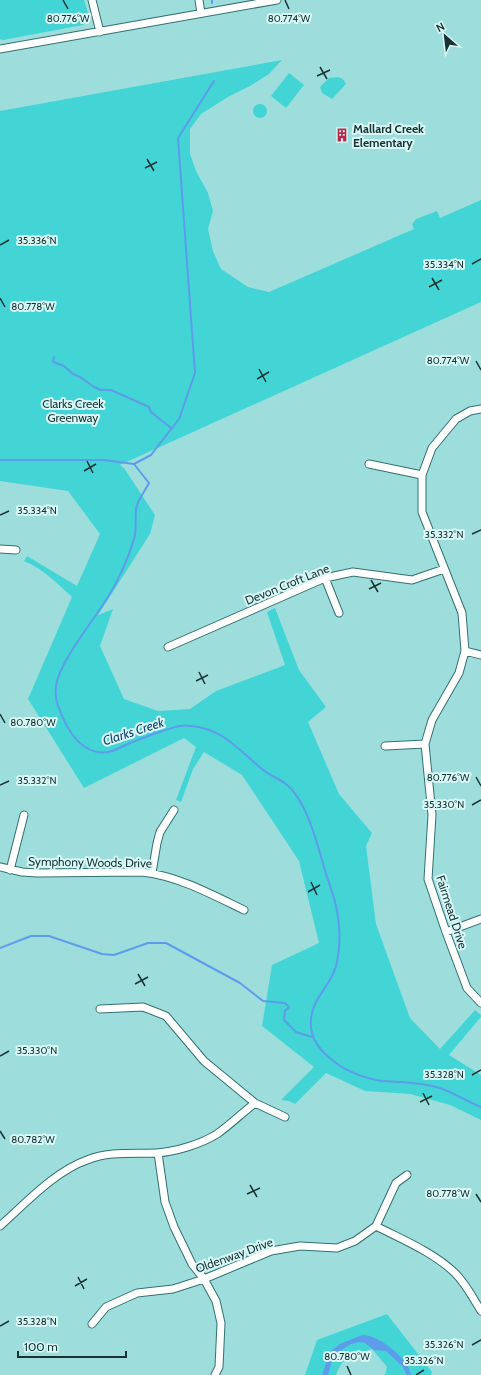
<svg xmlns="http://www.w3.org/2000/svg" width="481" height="1375" font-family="Cabin,sans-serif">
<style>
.green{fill:#43d5d5}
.water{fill:#5d9ceb}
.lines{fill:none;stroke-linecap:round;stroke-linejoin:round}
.stream{stroke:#5d9ceb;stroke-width:2}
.street-casing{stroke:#317171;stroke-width:9}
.street{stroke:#fff;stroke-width:7}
.ticks{fill:none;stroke:#193333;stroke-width:1.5}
.labels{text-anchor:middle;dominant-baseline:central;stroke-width:4;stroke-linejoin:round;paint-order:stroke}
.poi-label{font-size:12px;font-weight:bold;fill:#193333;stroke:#d9f8f8;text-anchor:start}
.park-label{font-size:12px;fill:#183333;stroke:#d9f8f8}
.street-label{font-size:12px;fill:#193333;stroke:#d9f8f8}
.water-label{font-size:13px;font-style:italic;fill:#184275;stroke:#d9f8f8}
.ticks-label{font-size:10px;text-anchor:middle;fill:#193333;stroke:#d9f8f8;stroke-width:4;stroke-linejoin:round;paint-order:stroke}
</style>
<rect width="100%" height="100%" fill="#9ddedd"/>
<path class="green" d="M 0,0 L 84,0 C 87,10 92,18 83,25 L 3,40 L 0,39 Z
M 282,60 L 269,74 L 250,86 L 228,97 L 201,114 L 190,129 L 190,154 L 196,171 L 208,193 L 213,211 L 208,229 L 213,251 L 221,269 L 248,287 L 269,292 L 414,229 L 412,224 L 416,219 L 437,211 L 440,218 L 481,200 L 481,302 L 120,465 L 124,468 L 155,515 L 150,534 L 98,615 L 113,609 L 100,646 L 124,699 L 158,711 L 190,709 L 216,691 L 285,665 L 267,612 L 275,608 L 299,670 L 326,707 L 308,722 L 339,794 L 372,833 L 366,846 L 376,924 L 410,1018 L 440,1049 L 475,1010 L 481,1015 L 481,1017 L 449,1055 L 481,1075 L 481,1120 L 450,1105 L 410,1094 L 365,1091 L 326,1073 L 295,1104 L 289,1101 L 281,1100 L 314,1067 L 262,1026 L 272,965 L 319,943 L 299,861 L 242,775 L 204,752 L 193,769 L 181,802 L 176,800 L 196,747 L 184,738 L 84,788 L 28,699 L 72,597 C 58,584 42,568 24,561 L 27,556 L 77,586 L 100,534 L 68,491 L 0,481 L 0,111 Z
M 289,73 L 304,85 L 286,108 L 271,96 Z
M 338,77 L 343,79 L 346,84 L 332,99 L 322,93 L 320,87 L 329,78 Z
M253 111a7 7 0 1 1 14 0a7 7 0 1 1-14 0Z
M 387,1314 L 432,1372 L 431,1375 L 385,1375 L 387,1367 L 372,1349 C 354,1355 343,1355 336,1375 L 305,1375 L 317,1340 Z"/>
<path class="water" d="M 362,1335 C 378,1334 409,1359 411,1375 L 407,1375 L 402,1366 L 386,1351 L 374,1350 L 365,1343 L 359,1342 L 351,1344 L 337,1353 L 332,1361 L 328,1375 L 322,1375 L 330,1352 L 340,1344 Z"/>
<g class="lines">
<path class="stream" d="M 212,0 L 212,3
M 54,357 L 53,362 L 64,366 L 73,374 L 80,377 L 94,387 L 101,390 L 111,390 L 149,407 L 151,412 L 171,428
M 0,460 L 104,460 L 134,464 L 149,483 C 145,491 137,501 136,509 C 135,519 137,529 134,539 C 128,559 119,579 108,597 C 94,620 59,662 56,686 C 55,693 56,700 58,706 C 66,728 81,756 108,752 C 118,750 126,744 135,741 C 143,738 151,735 159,732 C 170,729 179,724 192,726 C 223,729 240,751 262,769 C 270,776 279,778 287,785 C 307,801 319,849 326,874 C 332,891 338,908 339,927 C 340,939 339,954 336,966 C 331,985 312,999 311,1019 C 309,1039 321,1052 336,1063 C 348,1072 367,1079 382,1081 C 400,1082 418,1082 436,1087 C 452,1091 465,1101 481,1107
M 134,464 L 151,455 L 179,419 L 195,373 L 178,138 L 214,81
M 0,948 L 31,936 L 49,936 L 102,954 L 114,955 L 148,943 L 166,943 L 240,983 L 263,1001 L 285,1003 L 289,1007 L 285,1011 L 284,1020 L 296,1032 L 312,1037"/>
<g class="street-casing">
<path id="street" d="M 92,0 L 100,32
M 199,0 L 201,13
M 0,49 L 277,0
M 481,409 L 470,411 L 456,419 L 432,448 L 422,475 L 422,512 L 462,613 L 465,651 L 459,673 L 432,720 L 425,744 L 432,815 L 428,879 L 446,932 L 467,988 L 481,1003
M 369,464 L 422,475
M 0,549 L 16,550
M 325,578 L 339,613
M 168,647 L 325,578 L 353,572 L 412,580 L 444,569
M 465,651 L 481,655
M 385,746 L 425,744
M 0,867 L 22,872 L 37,873 L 142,872 C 178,876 211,894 244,910
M 10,870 L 24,815
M 152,873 L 157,843 L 160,832 L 174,810
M 446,932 L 481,919
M 100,1009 L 143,1007 L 166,1016 L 204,1061 L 255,1103 L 285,1117
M 158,1153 L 165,1202 L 174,1227 L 192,1264 L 204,1279 L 216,1301 L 221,1323 L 219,1367 L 215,1375
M 0,1226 C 25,1204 55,1171 87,1160 C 110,1151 132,1154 156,1153 C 175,1152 201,1144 217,1134 C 230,1125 242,1113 255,1103
M 376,1226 C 403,1240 433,1252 455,1273 C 466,1284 473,1298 481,1311
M 92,1324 L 106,1307 L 137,1293 L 173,1289 L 204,1279 L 271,1251 L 300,1246 L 337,1248 L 355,1241 L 376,1226 L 396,1183 L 407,1175"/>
</g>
<use href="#street" class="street"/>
</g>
<path class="ticks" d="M 63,0 L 68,9M 285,0 L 289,9M 320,67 L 327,79M 317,76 L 330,70M 147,159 L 154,171M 145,168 L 157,162M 0,245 L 9,240M 472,264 L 481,259M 432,278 L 439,290M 429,287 L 442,280M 0,298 L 5,307M 476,361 L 481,370M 259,369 L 266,382M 257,379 L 269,372M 87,461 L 93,473M 84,471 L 96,464M 0,515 L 9,511M 472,534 L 481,530M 371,580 L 378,592M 369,589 L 381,583M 199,672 L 205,684M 196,681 L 208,675M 0,714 L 5,723M 476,777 L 481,786M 0,785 L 9,781M 472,805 L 481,800M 311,882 L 317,895M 308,892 L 320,885M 138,974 L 145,986M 135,984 L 148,977M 0,1056 L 9,1051M 472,1075 L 481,1070M 423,1093 L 429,1105M 420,1102 L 432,1096M 0,1131 L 5,1139M 250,1185 L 257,1197M 247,1194 L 260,1188M 476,1194 L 481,1202M 78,1277 L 84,1289M 75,1286 L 87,1279M 0,1326 L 9,1321M 472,1345 L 481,1340M 347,1366 L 351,1375M 416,1375 L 424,1370"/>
<defs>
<g id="building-bare" transform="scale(1.08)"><path d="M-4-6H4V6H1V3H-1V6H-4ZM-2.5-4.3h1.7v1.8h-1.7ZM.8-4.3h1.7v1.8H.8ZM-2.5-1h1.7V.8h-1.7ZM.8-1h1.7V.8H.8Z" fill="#ba2846" stroke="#d9f8f8" stroke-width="2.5" paint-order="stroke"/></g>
</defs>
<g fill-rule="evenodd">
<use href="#building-bare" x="342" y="135"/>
</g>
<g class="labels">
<g class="poi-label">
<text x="353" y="128">Mallard Creek<tspan x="353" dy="14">Elementary</tspan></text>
</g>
<g class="park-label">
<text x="73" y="403">Clarks Creek<tspan x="73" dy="14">Greenway</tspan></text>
</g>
<g class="street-label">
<text transform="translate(287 584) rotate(-22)">Devon Croft Lane</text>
<text transform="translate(90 862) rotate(1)">Symphony Woods Drive</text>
<text transform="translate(452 912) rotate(72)">Fairmead Drive</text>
<text transform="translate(234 1255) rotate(-20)">Oldenway Drive</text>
</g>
<g class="water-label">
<text transform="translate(133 731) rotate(-18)">Clarks Creek</text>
</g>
</g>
<g class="ticks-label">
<text x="68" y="22">80.776°W</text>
<text x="289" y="22">80.774°W</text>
<text x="37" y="244">35.336°N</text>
<text x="444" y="268">35.334°N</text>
<text x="33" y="310">80.778°W</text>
<text x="448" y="364">80.774°W</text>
<text x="37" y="514">35.334°N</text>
<text x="444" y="538">35.332°N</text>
<text x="33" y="726">80.780°W</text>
<text x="448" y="781">80.776°W</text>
<text x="37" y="784">35.332°N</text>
<text x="444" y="808">35.330°N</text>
<text x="37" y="1054">35.330°N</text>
<text x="444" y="1078">35.328°N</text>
<text x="33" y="1143">80.782°W</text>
<text x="448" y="1197">80.778°W</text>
<text x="37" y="1325">35.328°N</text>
<text x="444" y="1348">35.326°N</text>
<text x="347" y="1360">80.780°W</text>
<text x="424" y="1364">35.326°N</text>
</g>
<g transform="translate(445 36) rotate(332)" stroke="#d9f8f8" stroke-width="3" paint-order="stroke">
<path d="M0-3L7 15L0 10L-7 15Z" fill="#193333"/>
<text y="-6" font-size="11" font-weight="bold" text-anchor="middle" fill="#193333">N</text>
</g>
<path d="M18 1351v6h108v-6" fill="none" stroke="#193333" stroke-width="2"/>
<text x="24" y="1351" font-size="12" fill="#193333" stroke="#d9f8f8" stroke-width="3" paint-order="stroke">100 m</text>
</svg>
